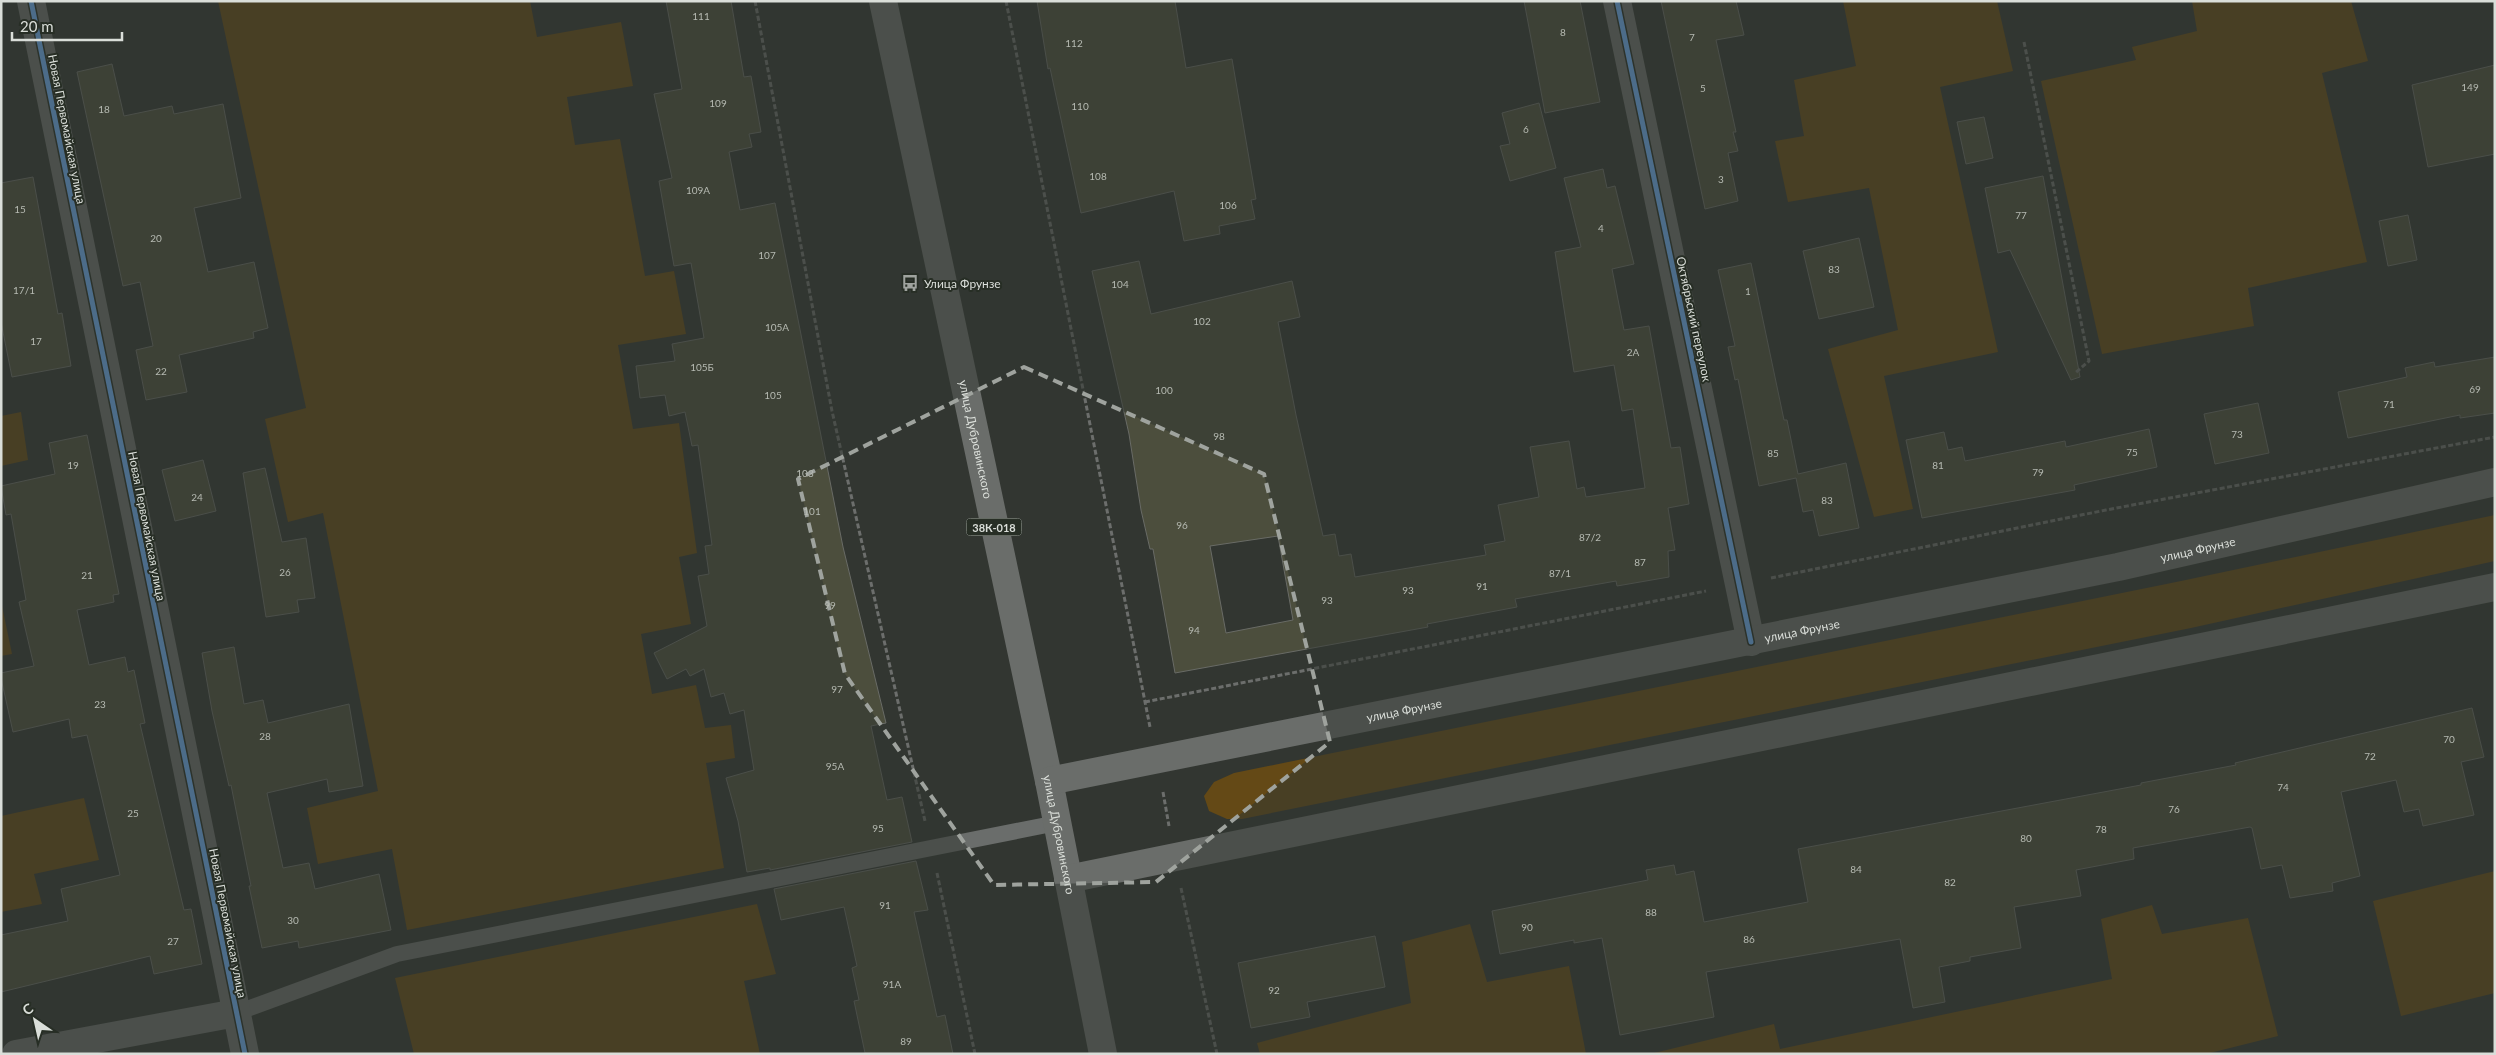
<svg xmlns="http://www.w3.org/2000/svg" width="2496" height="1055" font-family="Lato,sans-serif">
<style>
.green{fill:#644916}
.building{fill:#4c4e3d;stroke:#696b66;fill-rule:evenodd}
.lines{fill:none;stroke-linecap:round;stroke-linejoin:round}
.path{stroke:#6c6e6c;stroke-width:3;stroke-dasharray:5 2.5;stroke-linecap:butt}
.lane{stroke:#6a6d6b;stroke-width:16}
.street{stroke:#6a6d6b;stroke-width:28}
.primary{stroke:#6a6d6a;stroke-width:28}
.cycleway-casing{stroke:#272e25;stroke-width:8}
.cycleway{stroke:#6dadf4;stroke-width:5}
.marked{fill:none;stroke:#9fa39e;stroke-width:4;stroke-dasharray:10 6;stroke-linejoin:round}
.labels{text-anchor:middle;dominant-baseline:central;stroke-width:4;stroke-linejoin:round;paint-order:stroke}
.number-label{font-size:10px;fill:#b6bab2}
.shield{fill:#272e25;stroke:#a4a9a3;stroke-width:1}
.shield-label{font-size:11px;font-weight:bold;fill:#daded9}
.street-label{font-size:12px;fill:#daded9;stroke:#272e25}
.poi-label{font-size:12px;fill:#daded9;stroke:#272e25;text-anchor:start}
</style>
<rect width="100%" height="100%" fill="#323631"/>
<path class="green" d="M 218,1 L 530,1 L 537,37 L 621,22 L 633,86 L 567,97 L 575,145 L 620,139 L 645,276 L 674,271 L 686,334 L 618,345 L 633,429 L 679,423 L 697,553 L 679,557 L 691,624 L 641,634 L 652,694 L 696,685 L 705,728 L 731,725 L 735,758 L 706,763 L 724,868 L 407,930 L 392,849 L 318,864 L 307,808 L 378,791 L 323,513 L 288,522 L 265,419 L 306,408 Z
M 1843,1 L 1997,1 L 2013,71 L 1940,87 L 1998,352 L 1884,376 L 1913,509 L 1874,517 L 1828,349 L 1898,330 L 1869,188 L 1788,202 L 1775,141 L 1804,136 L 1794,80 L 1856,66 Z
M 2192,1 L 2351,1 L 2368,61 L 2322,73 L 2367,262 L 2248,288 L 2254,326 L 2102,354 L 2041,81 L 2136,60 L 2132,47 L 2197,31 Z
M 21,412 L 28,460 L 1,466 L 1,416 Z
M 2495,515 L 2495,561 L 2191,628 L 1242,819 L 1227,819 L 1209,811 L 1204,796 L 1214,782 L 1234,773 L 2181,581 Z
M 1,601 L 12,654 L 1,656 Z
M 84,798 L 99,860 L 34,874 L 42,904 L 1,912 L 1,816 Z
M 2495,871 L 2495,993 L 2401,1016 L 2373,901 Z
M 757,904 L 776,974 L 744,981 L 760,1054 L 414,1054 L 395,978 Z
M 2152,905 L 2162,934 L 2248,918 L 2278,1036 L 2206,1054 L 1650,1054 L 1774,1024 L 1780,1049 L 2112,979 L 2101,919 Z
M 1470,924 L 1487,982 L 1569,966 L 1586,1054 L 1260,1054 L 1257,1043 L 1411,1003 L 1402,942 Z"/>
<path class="building" d="M 666,1 L 731,1 L 744,77 L 751,76 L 761,132 L 749,134 L 752,147 L 729,152 L 740,210 L 775,203 L 843,547 L 886,723 L 871,726 L 887,800 L 902,797 L 912,842 L 770,870 L 770,868 L 747,872 L 738,821 L 726,778 L 754,770 L 744,710 L 730,714 L 724,693 L 711,697 L 704,669 L 690,676 L 686,669 L 667,679 L 654,653 L 707,626 L 698,576 L 709,574 L 705,546 L 712,545 L 698,445 L 692,446 L 685,412 L 669,416 L 665,395 L 640,398 L 636,366 L 675,361 L 672,344 L 704,338 L 691,263 L 674,266 L 659,181 L 672,178 L 654,94 L 682,89 Z
M 1037,1 L 1175,1 L 1186,68 L 1232,59 L 1256,199 L 1251,200 L 1255,219 L 1219,226 L 1220,234 L 1184,241 L 1174,191 L 1081,213 L 1050,68 L 1048,69 Z
M 1524,1 L 1580,1 L 1600,102 L 1545,113 Z
M 1661,1 L 1736,1 L 1744,35 L 1716,40 L 1736,132 L 1733,132 L 1738,151 L 1728,153 L 1738,201 L 1705,209 Z
M 112,64 L 124,116 L 172,106 L 174,114 L 223,104 L 241,198 L 194,208 L 208,272 L 254,262 L 268,328 L 253,332 L 254,338 L 179,355 L 187,392 L 146,400 L 136,350 L 153,346 L 140,282 L 123,286 L 77,72 Z
M 2495,65 L 2495,154 L 2428,167 L 2412,85 Z
M 1539,103 L 1556,168 L 1510,181 L 1500,146 L 1510,144 L 1502,113 Z
M 1984,117 L 1993,158 L 1966,164 L 1957,122 Z
M 1603,169 L 1607,188 L 1615,186 L 1634,264 L 1612,269 L 1624,330 L 1649,326 L 1671,448 L 1680,447 L 1689,504 L 1668,508 L 1675,550 L 1668,551 L 1669,577 L 1617,586 L 1616,581 L 1515,599 L 1517,607 L 1427,624 L 1428,627 L 1175,673 L 1153,549 L 1150,549 L 1141,510 L 1129,434 L 1092,271 L 1139,261 L 1151,314 L 1292,281 L 1300,317 L 1278,322 L 1296,415 L 1323,536 L 1335,534 L 1339,556 L 1351,554 L 1355,577 L 1486,555 L 1484,545 L 1505,541 L 1498,505 L 1539,497 L 1530,447 L 1569,441 L 1577,489 L 1584,487 L 1586,497 L 1645,488 L 1633,409 L 1622,411 L 1614,365 L 1574,372 L 1555,252 L 1581,247 L 1564,178 ZM 1278,536 L 1293,620 L 1226,633 L 1210,546 Z
M 2043,176 L 2080,377 L 2071,380 L 2010,250 L 1998,253 L 1985,188 Z
M 33,177 L 58,314 L 62,313 L 71,366 L 12,377 L 1,322 L 1,183 Z
M 2408,215 L 2417,260 L 2388,266 L 2379,221 Z
M 1859,238 L 1874,307 L 1819,319 L 1803,251 Z
M 1751,263 L 1784,420 L 1787,420 L 1798,474 L 1846,463 L 1859,528 L 1819,536 L 1813,510 L 1803,512 L 1796,478 L 1759,486 L 1738,379 L 1735,380 L 1728,347 L 1735,346 L 1718,270 Z
M 2495,357 L 2495,413 L 2460,418 L 2460,415 L 2348,438 L 2338,392 L 2407,377 L 2405,368 L 2434,362 L 2435,367 Z
M 2258,403 L 2269,453 L 2215,464 L 2204,414 Z
M 2149,429 L 2157,467 L 2074,485 L 2075,490 L 1922,518 L 1906,440 L 1944,432 L 1948,450 L 1962,447 L 1965,461 L 2065,441 L 2066,447 Z
M 87,435 L 119,594 L 113,595 L 114,602 L 77,610 L 89,665 L 125,657 L 128,672 L 134,670 L 145,723 L 140,724 L 184,910 L 191,909 L 202,964 L 154,974 L 150,956 L 1,992 L 1,935 L 68,921 L 61,889 L 120,875 L 87,735 L 72,738 L 69,719 L 13,732 L 1,678 L 1,673 L 34,666 L 19,602 L 26,600 L 11,514 L 6,515 L 1,486 L 55,474 L 49,443 Z
M 203,460 L 216,511 L 175,521 L 162,470 Z
M 265,468 L 282,542 L 306,538 L 315,598 L 297,600 L 299,612 L 266,617 L 243,473 Z
M 234,647 L 244,704 L 263,700 L 268,723 L 349,704 L 363,786 L 329,792 L 327,779 L 267,793 L 283,868 L 309,863 L 315,889 L 379,874 L 391,930 L 299,948 L 298,941 L 262,948 L 249,886 L 251,886 L 231,785 L 229,786 L 212,711 L 202,653 Z
M 2472,708 L 2484,757 L 2461,762 L 2474,815 L 2423,826 L 2419,809 L 2404,812 L 2396,780 L 2341,792 L 2360,876 L 2332,883 L 2333,891 L 2290,898 L 2282,865 L 2261,869 L 2252,828 L 2250,827 L 2133,848 L 2134,859 L 2076,870 L 2081,896 L 2014,907 L 2021,948 L 1970,957 L 1970,961 L 1939,967 L 1945,1002 L 1913,1008 L 1900,939 L 1706,972 L 1714,1017 L 1620,1035 L 1602,938 L 1574,943 L 1574,940 L 1500,954 L 1492,911 L 1648,880 L 1646,870 L 1674,865 L 1676,875 L 1694,871 L 1704,922 L 1808,902 L 1798,849 L 2141,785 L 2141,783 L 2236,765 L 2235,763 Z
M 916,861 L 928,910 L 914,912 L 937,1017 L 945,1015 L 953,1054 L 865,1053 L 854,1001 L 859,1000 L 852,968 L 857,966 L 844,907 L 781,920 L 774,889 Z
M 1375,936 L 1385,987 L 1307,1002 L 1310,1017 L 1251,1028 L 1238,963 Z"/>
<g class="lines">
<path class="path" d="M 755,1 L 832,411 L 925,821
M 1006,1 L 1150,727
M 2024,42 L 2089,361 L 2075,373
M 1771,578 L 2106,510 L 2495,437
M 1145,702 L 1706,591
M 1163,792 L 1169,826
M 937,873 L 975,1054
M 1181,888 L 1217,1054"/>
<path class="lane" d="M 236,1013 L 397,954 L 1057,823"/>
<path class="street" d="M 31,1 L 245,1054
M 1617,1 L 1751,642
M 16,1054 L 236,1013"/>
<g class="primary">
<path id="s1" d="M 883,1 L 1049,781 L 1103,1054"/>
<path id="s2" d="M 1049,781 L 2118,567 L 2495,482"/>
<path d="M 1068,879 L 2495,587"/>
</g>
<g class="cycleway-casing">
<path id="cycleway" d="M 31,1 L 245,1054
M 1617,1 L 1751,642"/>
</g>
<use href="#cycleway" class="cycleway"/>
</g>
<path d="M0 0H2496V1055H0ZM 1024,367 L 1264,474 L 1330,742 L 1156,882 L 994,885 L 845,674 L 798,479 Z" fill="#323631" fill-opacity=".55" fill-rule="evenodd"/>
<path class="marked" d="M 1024,367 L 1264,474 L 1330,742 L 1156,882 L 994,885 L 845,674 L 798,479 Z"/>
<defs>
<g id="bus-bare" transform="scale(1.35)"><path d="M-5-6H5V4H4V6H2V4H-2V6H-4V4H-5ZM-3.5-4V0h7V-4ZM-3.5 1.2v1.5H-2V1.2ZM2 1.2v1.5H3.5V1.2Z" fill="#9fa39e" stroke="#272e25" stroke-width="2.5" paint-order="stroke"/></g>
</defs>
<g fill-rule="evenodd">
<use href="#bus-bare" x="910" y="283"/>
</g>
<g class="labels">
<g class="number-label">
<text x="701" y="16">111</text>
<text x="1563" y="32">8</text>
<text x="1692" y="37">7</text>
<text x="1074" y="43">112</text>
<text x="2470" y="87">149</text>
<text x="1703" y="88">5</text>
<text x="718" y="103">109</text>
<text x="1080" y="106">110</text>
<text x="104" y="109">18</text>
<text x="1526" y="129">6</text>
<text x="1098" y="176">108</text>
<text x="1721" y="179">3</text>
<text x="698" y="190">109А</text>
<text x="1228" y="205">106</text>
<text x="20" y="209">15</text>
<text x="2021" y="215">77</text>
<text x="1601" y="228">4</text>
<text x="156" y="238">20</text>
<text x="767" y="255">107</text>
<text x="1834" y="269">83</text>
<text x="1120" y="284">104</text>
<text x="24" y="290">17/1</text>
<text x="1748" y="291">1</text>
<text x="1202" y="321">102</text>
<text x="777" y="327">105А</text>
<text x="36" y="341">17</text>
<text x="1633" y="352">2А</text>
<text x="702" y="367">105Б</text>
<text x="161" y="371">22</text>
<text x="2475" y="389">69</text>
<text x="1164" y="390">100</text>
<text x="773" y="395">105</text>
<text x="2389" y="404">71</text>
<text x="2237" y="434">73</text>
<text x="1219" y="436">98</text>
<text x="2132" y="452">75</text>
<text x="1773" y="453">85</text>
<text x="73" y="465">19</text>
<text x="1938" y="465">81</text>
<text x="2038" y="472">79</text>
<text x="805" y="473">103</text>
<text x="197" y="497">24</text>
<text x="1827" y="500">83</text>
<text x="812" y="511">101</text>
<text x="1182" y="525">96</text>
<text x="1590" y="537">87/2</text>
<text x="1640" y="562">87</text>
<text x="285" y="572">26</text>
<text x="1560" y="573">87/1</text>
<text x="87" y="575">21</text>
<text x="1482" y="586">91</text>
<text x="1408" y="590">93</text>
<text x="1327" y="600">93</text>
<text x="830" y="605">99</text>
<text x="1194" y="630">94</text>
<text x="837" y="689">97</text>
<text x="100" y="704">23</text>
<text x="265" y="736">28</text>
<text x="2449" y="739">70</text>
<text x="2370" y="756">72</text>
<text x="835" y="766">95А</text>
<text x="2283" y="787">74</text>
<text x="2174" y="809">76</text>
<text x="133" y="813">25</text>
<text x="878" y="828">95</text>
<text x="2101" y="829">78</text>
<text x="2026" y="838">80</text>
<text x="1856" y="869">84</text>
<text x="1950" y="882">82</text>
<text x="885" y="905">91</text>
<text x="1651" y="912">88</text>
<text x="293" y="920">30</text>
<text x="1527" y="927">90</text>
<text x="1749" y="939">86</text>
<text x="173" y="941">27</text>
<text x="892" y="984">91А</text>
<text x="1274" y="990">92</text>
<text x="906" y="1041">89</text>
</g>
<rect class="shield" x="966.5" y="518.5" width="55" height="17" rx="4"/>
<g class="shield-label">
<text x="994" y="527">38К-018</text>
</g>
<g class="street-label">
<text transform="translate(67 129) rotate(79)">Новая Первомайская улица</text>
<text transform="translate(1694 319) rotate(78)">Октябрьский переулок</text>
<text stroke="none"><textPath href="#s1" startOffset="448">улица Дубровинского</textPath></text>
<text transform="translate(147 526) rotate(79)">Новая Первомайская улица</text>
<text stroke="none"><textPath href="#s2" startOffset="1172">улица Фрунзе</textPath></text>
<text stroke="none"><textPath href="#s2" startOffset="768">улица Фрунзе</textPath></text>
<text stroke="none"><textPath href="#s2" startOffset="362">улица Фрунзе</textPath></text>
<text stroke="none"><textPath href="#s1" startOffset="852">улица Дубровинского</textPath></text>
<text transform="translate(228 923) rotate(79)">Новая Первомайская улица</text>
</g>
<g class="poi-label">
<text x="924" y="283">Улица Фрунзе</text>
</g>
</g>
<rect width="2496" height="1055" fill="none" stroke="#daded9" stroke-width="5"/>
<g transform="translate(35 1020) rotate(326)" stroke="#272e25" stroke-width="4" paint-order="stroke">
<path d="M0-4L9 19L0 12L-9 19Z" fill="#daded9"/>
<text y="-8" font-size="14" font-weight="bold" text-anchor="middle" fill="#daded9">С</text>
</g>
<path d="M12 32v8h110v-8" fill="none" stroke="#daded9" stroke-width="2.5"/>
<text x="20" y="32" font-size="15" fill="#daded9" stroke="#272e25" stroke-width="4" paint-order="stroke">20 m</text>
</svg>
